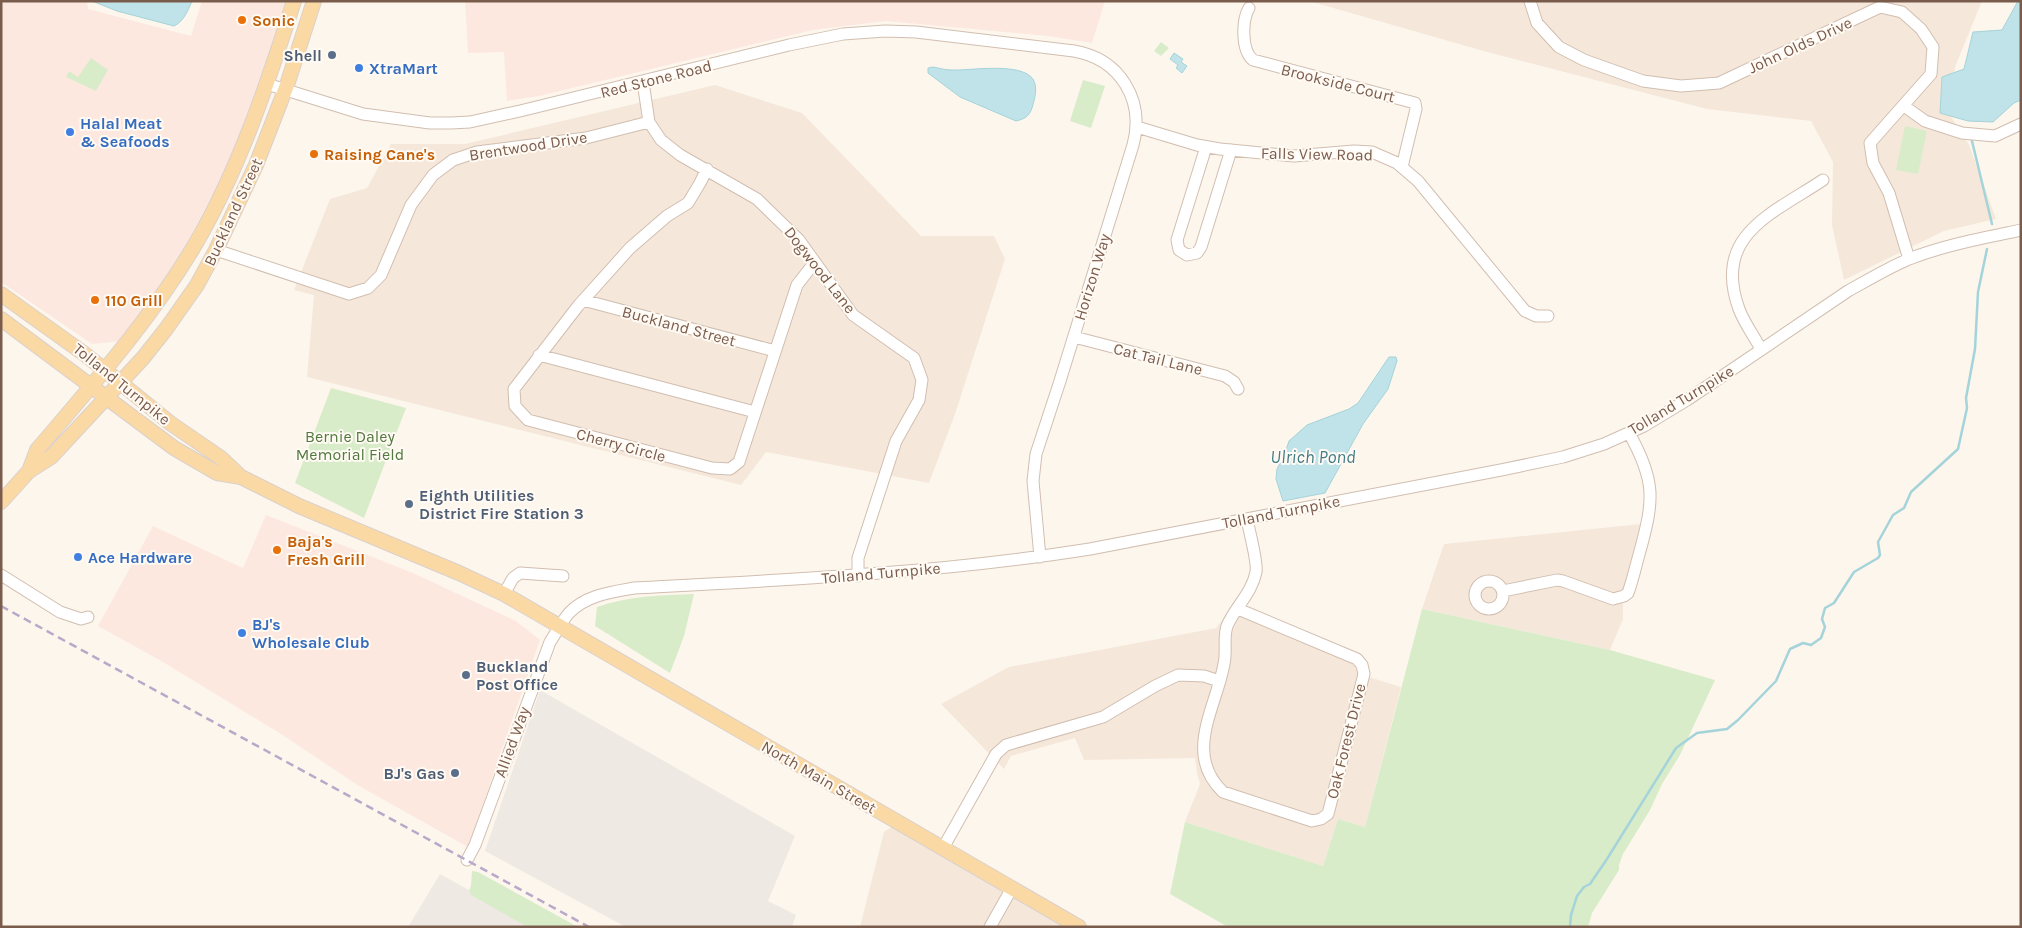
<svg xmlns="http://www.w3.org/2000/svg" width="2022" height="928" font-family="Karla,sans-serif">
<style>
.residential{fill:#f5e8da}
.commercial{fill:#fde8e0}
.industrial{fill:#efe9e4}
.green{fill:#d8ecc9}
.water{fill:#bfe3e8;stroke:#a5d3da}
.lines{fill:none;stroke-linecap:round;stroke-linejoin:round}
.stream{stroke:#a5d3da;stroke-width:2.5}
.minor-casing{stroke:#d1beb0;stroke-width:13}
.major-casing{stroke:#dad1cd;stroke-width:16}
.minor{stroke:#fff;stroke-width:11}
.major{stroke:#fbd9a5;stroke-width:14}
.rail{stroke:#b9a8c9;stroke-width:2.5;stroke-dasharray:8 5;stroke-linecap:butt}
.food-dot{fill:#e8710a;stroke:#fffaf3;stroke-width:2}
.service-dot{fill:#5c6f8a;stroke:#fffaf3;stroke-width:2}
.shop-dot{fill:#3f7fe0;stroke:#fffaf3;stroke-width:2}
.labels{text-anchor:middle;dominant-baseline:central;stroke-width:4;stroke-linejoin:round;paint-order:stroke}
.food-label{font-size:16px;font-weight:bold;fill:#c56008;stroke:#fffaf3;text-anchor:start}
.street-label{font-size:16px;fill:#7a5c4d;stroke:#fffaf3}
.service-label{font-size:16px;font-weight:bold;fill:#4e5e75;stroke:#fffaf3;text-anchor:end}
.shop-label{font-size:16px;font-weight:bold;fill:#366cbe;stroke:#fffaf3;text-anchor:start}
.park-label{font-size:16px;fill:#537a41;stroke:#fffaf3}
.water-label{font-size:18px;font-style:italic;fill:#437c86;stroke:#fffaf3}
</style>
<rect width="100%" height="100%" fill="#fdf6ec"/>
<path class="residential" d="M 1309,1 L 1982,1 L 1955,67 L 1948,112 L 1969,145 L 1996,219 L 1944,231 L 1844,280 L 1832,225 L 1833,162 L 1811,121 L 1707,109 L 1487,52 Z
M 715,85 L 802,113 L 921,236 L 994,236 L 1005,259 L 955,414 L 929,483 L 766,452 L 741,485 L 307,377 L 314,295 L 294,290 L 330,199 L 367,188 L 391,144 L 465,144 Z
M 1641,524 L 1623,591 L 1623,619 L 1610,650 L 1422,609 L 1444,544 Z
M 1230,610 L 1352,662 L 1359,674 L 1401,687 L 1365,827 L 1338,819 L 1323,866 L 1185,822 L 1200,784 L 1197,773 L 1195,758 L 1084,760 L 1075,738 L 1011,756 L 1004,769 L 941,704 L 1009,667 L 1216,628 Z
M 893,826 L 1067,927 L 860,927 L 884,832 Z"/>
<path class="commercial" d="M 1,1 L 87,1 L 88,9 L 191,36 L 202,1 L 288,1 L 258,99 L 215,190 L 175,265 L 122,341 L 92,344 L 1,282 Z
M 465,1 L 1105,1 L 1092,43 L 1048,36 L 886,21 L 813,30 L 539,96 L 507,101 L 504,52 L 468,53 Z
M 266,515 L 413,573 L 516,621 L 540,640 L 468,847 L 359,786 L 281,734 L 163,662 L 98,626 L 153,526 L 243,568 Z"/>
<path class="industrial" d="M 540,690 L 795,836 L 768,901 L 796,915 L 792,927 L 626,927 L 485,851 Z
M 440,874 L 536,927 L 408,927 Z"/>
<path class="green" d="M 1161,42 L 1169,48 L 1161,56 L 1154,51 Z
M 91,58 L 108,70 L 96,91 L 66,77 L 69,71 L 78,77 Z
M 1083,80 L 1105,86 L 1091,128 L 1070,121 Z
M 1905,126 L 1927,131 L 1918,174 L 1896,170 Z
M 331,388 L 406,408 L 364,518 L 295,483 Z
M 694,594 L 684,636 L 670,673 L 595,626 L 597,607 C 629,596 661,595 694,594 Z
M 1422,609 L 1610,650 L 1715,680 L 1680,755 L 1662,784 L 1650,810 L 1623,854 L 1619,865 L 1619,870 L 1592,913 L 1588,927 L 1228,927 L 1170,894 L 1185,822 L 1323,866 L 1338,819 L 1365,827 Z
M 472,871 L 478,872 L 578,927 L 527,927 L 524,925 L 471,895 L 469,891 L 471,886 Z"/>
<path class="water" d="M 92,1 L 192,1 C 188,11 183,22 174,26 L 117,11 Z
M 2018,1 L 2021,1 L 2021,100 L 2014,103 L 1993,122 L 1968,121 L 1940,113 L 1942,77 L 1964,69 L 1973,32 L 2002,30 Z
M 1174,53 L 1183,59 L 1181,62 L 1187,66 L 1182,73 L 1176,68 L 1178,65 L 1170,59 Z
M 933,67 C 939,68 945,70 952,70 C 970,71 1030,60 1035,84 C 1037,92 1034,101 1032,108 C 1029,117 1024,119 1016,121 L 960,97 L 928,73 L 928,68 Z
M 1389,357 L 1396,357 L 1397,361 L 1388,389 L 1363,424 L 1325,493 L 1283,501 L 1276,479 L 1277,469 L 1285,453 L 1289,441 L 1307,425 L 1349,409 L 1358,403 Z"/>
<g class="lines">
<path class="stream" d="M 1972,141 L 1992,224
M 1570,927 L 1571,915 L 1577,896 L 1584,887 L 1590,884 L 1607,859 L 1676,748 L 1697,733 L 1727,729 L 1738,720 L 1776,681 L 1790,649 L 1803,643 L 1811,645 L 1821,638 L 1825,627 L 1822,619 L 1825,608 L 1834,603 L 1854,572 L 1878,558 L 1880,555 L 1878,542 L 1893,515 L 1904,508 L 1911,492 L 1958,449 L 1967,408 L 1966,398 L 1975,349 L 1978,292 L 1987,249"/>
<g class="minor-casing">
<path id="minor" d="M 1530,1 L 1537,23 L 1559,47 L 1584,60 L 1643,81 L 1681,86 L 1719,83 L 1880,7 L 1902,12 L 1921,29 L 1933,47 L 1931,74 L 1870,143 L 1873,163 L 1889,193 L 1909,259
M 1249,8 C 1242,20 1241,50 1253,60 L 1415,103 L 1416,109 L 1402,167
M 643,82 L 649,122 L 661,140 L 680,155 L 757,199 L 799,240 L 853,315 L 914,358 L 922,380 L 919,400 L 896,441 L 858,558 L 858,576
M 267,84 L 363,114 L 430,123 L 451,123 L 470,122 L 520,111 L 789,45 L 843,34 L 885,31 L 916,32 L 1074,51 C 1120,59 1145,100 1133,145 L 1060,381 L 1036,454 L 1033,481 L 1040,557
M 1904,106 L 1925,121 L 1962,133 L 1995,136 L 2021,124
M 1137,127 L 1197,145 L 1220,149 L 1294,156 L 1354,151 L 1372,152 L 1397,163 L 1418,181 L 1525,311 L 1536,316 L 1548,316
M 1206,147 L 1177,240 L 1179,250 L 1187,255 L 1197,253 L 1201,247 L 1231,150
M 707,169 L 700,183 L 688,203 L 667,216 L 630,248 L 578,306 L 514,389 L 515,406 L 528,420 L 712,468 L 730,469 L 739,462 L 797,285 L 815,262
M 216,250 L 349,294 L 368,288 L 381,275 L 411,205 L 433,175 L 453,160 L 477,152 L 586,138 L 649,122
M 583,300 L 775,351
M 1074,337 L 1225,376 L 1234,382 L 1238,389
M 1761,349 C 1754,336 1744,323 1739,309 C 1712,235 1772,214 1823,180
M 539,355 L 755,412
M 1,575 L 60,612 L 81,619 L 88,617
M1475 595a14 14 0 1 1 28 0a14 14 0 1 1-28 0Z
M 1503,591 L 1557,580 L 1563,581 L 1613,599 L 1624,596 L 1628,593 C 1633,579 1636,565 1640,551 C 1654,500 1656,481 1629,433
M 504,594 L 513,578 L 520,573 L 563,576
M 1238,609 L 1357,659 L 1362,665 L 1364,674 L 1328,814 L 1321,819 L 1312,821 L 1223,792 C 1183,754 1216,708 1224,664 C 1227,651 1223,638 1227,626 C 1235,607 1252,593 1256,572 C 1258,562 1249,531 1247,519
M 943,848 L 996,754 L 1006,745 L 1103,717 L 1155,686 L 1178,675 L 1204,676 L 1219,681
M 467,860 L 475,845 L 550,642 C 556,633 562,621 569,613 C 586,595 612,592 634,588 C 787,580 939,573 1090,549 L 1501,470 L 1563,457 L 1604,444 L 1644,426 L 1687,400 L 1848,291 C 1868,280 1888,268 1909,259 C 1945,245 1983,238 2021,230
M 990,927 L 1012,888"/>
</g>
<g class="major-casing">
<path id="major" d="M 1,294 L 86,355 L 170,423 L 221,458 L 241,477 L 299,506 L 459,573 L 504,594 L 1079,927
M 1,319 L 174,448 L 217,473 L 241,477
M 29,471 L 37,450 C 93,384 152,318 196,243 C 240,167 267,85 294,1
M 1,502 L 29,471 L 51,457 L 143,358 L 166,329 L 197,285 L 216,250 L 256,165 L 287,85 L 314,1"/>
</g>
<use href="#minor" class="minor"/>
<use href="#major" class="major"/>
<path class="rail" d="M 1,606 L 589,927"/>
</g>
<g class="food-dot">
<circle cx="242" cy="20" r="5"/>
<circle cx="314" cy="154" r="5"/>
<circle cx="95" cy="300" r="5"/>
<circle cx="277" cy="550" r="5"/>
</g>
<g class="service-dot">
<circle cx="332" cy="55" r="5"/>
<circle cx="409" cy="504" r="5"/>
<circle cx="466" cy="675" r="5"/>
<circle cx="455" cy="773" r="5"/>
</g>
<g class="shop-dot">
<circle cx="359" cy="68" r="5"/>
<circle cx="70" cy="132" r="5"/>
<circle cx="78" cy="557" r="5"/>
<circle cx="242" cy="633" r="5"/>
</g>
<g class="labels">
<g class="food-label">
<text x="252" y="20">Sonic</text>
<text x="324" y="154">Raising Cane's</text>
<text x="105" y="300">110 Grill</text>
<text x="287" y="541">Baja's<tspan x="287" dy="18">Fresh Grill</tspan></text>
</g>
<g class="street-label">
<text transform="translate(1800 45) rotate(-25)">John Olds Drive</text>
<text transform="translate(656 79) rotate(-14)">Red Stone Road</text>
<text transform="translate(1338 83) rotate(14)">Brookside Court</text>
<text transform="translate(528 146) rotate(-9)">Brentwood Drive</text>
<text transform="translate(1317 154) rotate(1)">Falls View Road</text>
<text transform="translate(233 212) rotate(-65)">Buckland Street</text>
<text transform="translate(820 270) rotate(52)">Dogwood Lane</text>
<text transform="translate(1092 277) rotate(-73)">Horizon Way</text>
<text transform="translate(679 326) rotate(15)">Buckland Street</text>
<text transform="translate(1158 359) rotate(14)">Cat Tail Lane</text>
<text transform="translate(122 384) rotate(39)">Tolland Turnpike</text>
<text transform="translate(1681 400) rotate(-31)">Tolland Turnpike</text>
<text transform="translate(621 445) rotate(15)">Cherry Circle</text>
<text transform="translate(1281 512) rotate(-11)">Tolland Turnpike</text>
<text transform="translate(881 573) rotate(-5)">Tolland Turnpike</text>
<text transform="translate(1346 741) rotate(-76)">Oak Forest Drive</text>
<text transform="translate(512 742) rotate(-70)">Allied Way</text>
<text transform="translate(819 777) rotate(30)">North Main Street</text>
</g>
<g class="service-label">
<text x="322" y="55">Shell</text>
<text x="419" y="495" text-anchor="start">Eighth Utilities<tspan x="419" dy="18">District Fire Station 3</tspan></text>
<text x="476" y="666" text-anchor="start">Buckland<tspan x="476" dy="18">Post Office</tspan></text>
<text x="445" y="773">BJ's Gas</text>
</g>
<g class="shop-label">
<text x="369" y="68">XtraMart</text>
<text x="80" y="123">Halal Meat<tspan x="80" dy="18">&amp; Seafoods</tspan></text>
<text x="88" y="557">Ace Hardware</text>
<text x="252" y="624">BJ's<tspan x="252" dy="18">Wholesale Club</tspan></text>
</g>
<g class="park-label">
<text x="350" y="436">Bernie Daley<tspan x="350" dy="18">Memorial Field</tspan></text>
</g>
<g class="water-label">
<text x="1313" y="457">Ulrich Pond</text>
</g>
</g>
<rect width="2022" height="928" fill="none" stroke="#7a5c4d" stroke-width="5"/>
</svg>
